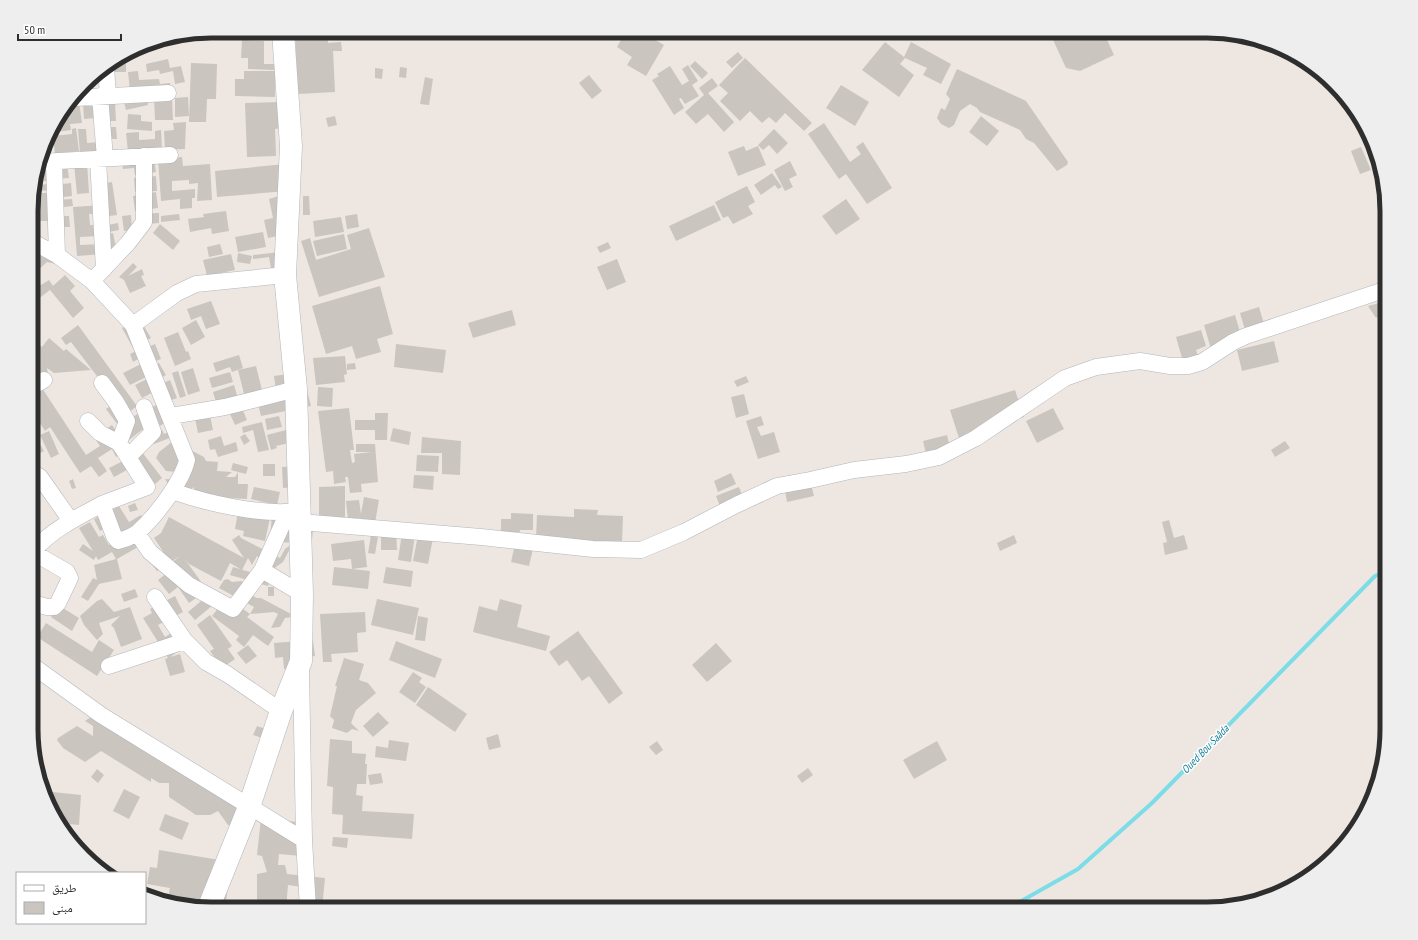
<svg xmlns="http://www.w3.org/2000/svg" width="1418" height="940" font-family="'PT Sans Narrow','Noto Naskh Arabic',sans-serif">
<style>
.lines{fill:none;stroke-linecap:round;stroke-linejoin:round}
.stream{stroke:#7cdce8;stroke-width:4}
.building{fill:#cac5bf}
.street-casing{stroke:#b1b5bd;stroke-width:17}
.secondary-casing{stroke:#b1b5bd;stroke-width:23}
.street{stroke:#fff;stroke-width:16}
.secondary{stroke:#fff;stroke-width:22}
.labels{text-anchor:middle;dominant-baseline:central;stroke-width:3;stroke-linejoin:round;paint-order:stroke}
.water-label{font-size:11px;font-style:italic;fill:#167f99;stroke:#fff}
.rim{fill:none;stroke:#2e2e2e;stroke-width:5}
</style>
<rect width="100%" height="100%" fill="#eee7e1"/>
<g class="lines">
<path class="stream" d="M 1007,909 L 1078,869 L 1152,803 L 1375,576 L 1387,571"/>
</g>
<path class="building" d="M 232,31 L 272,31 L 272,36 Z
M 295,31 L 328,31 L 328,43 L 341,42 L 342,51 L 333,51 L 335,92 L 298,94 Z
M 626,31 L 647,31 L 645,34 L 664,45 L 646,76 L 627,65 L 632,57 L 617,47 Z
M 1049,31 L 1103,31 L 1114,55 L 1080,71 L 1066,68 Z
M 242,40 L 264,41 L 264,64 L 275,64 L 275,70 L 248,69 L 248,58 L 241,58 Z
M 885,42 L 904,57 L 911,42 L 951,64 L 941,84 L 923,75 L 927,68 L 905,58 L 900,64 L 914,75 L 899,97 L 862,70 Z
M 738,52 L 743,58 L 732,68 L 726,62 Z
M 122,57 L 126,57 L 126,72 L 111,72 L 111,64 Z
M 745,58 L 812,123 L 804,131 L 785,113 L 776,123 L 769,117 L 762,123 L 750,111 L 740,121 L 720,101 L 728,93 L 719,85 Z
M 168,59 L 170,68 L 181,66 L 185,82 L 175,84 L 173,71 L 160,74 L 159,70 L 147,72 L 146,64 Z
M 695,61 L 708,73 L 702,79 L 690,66 Z
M 191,63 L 217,64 L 216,99 L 207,99 L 206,122 L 189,122 Z
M 688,65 L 698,81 L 692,85 L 699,96 L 685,104 L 681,98 L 679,99 L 684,108 L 674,115 L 652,80 L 659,76 L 657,74 L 670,66 L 682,85 L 689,81 L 682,69 Z
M 400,67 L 407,68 L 406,78 L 399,77 Z
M 375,68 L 383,69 L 382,79 L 375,78 Z
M 957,69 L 1026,101 L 1068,162 L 1067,165 L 1057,171 L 1034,143 L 1026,139 L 1020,130 L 980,112 L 977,108 L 970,104 L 960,111 L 954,125 L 949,128 L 941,124 L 937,118 L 941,108 L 945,110 L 950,99 L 946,94 Z
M 138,71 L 139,80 L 159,79 L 160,84 L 170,83 L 170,88 L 130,91 L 128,72 Z
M 244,71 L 275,71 L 275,97 L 235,96 L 235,79 L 244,79 Z
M 589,75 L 602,91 L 592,99 L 579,83 Z
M 92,76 L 94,91 L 83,92 L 83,88 Z
M 425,77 L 433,79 L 429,105 L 420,104 Z
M 712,78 L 718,86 L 708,93 L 734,122 L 724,132 L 708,114 L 696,124 L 685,112 L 704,95 L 699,88 Z
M 841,85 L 869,102 L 855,126 L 826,108 Z
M 147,97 L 148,105 L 126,110 L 124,102 Z
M 172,97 L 173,120 L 155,120 L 154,98 Z
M 188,97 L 189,116 L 175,117 L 175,98 Z
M 97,101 L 115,101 L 116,121 L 98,121 Z
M 79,102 L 82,123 L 70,124 L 71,130 L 49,133 L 71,103 Z
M 95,102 L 96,118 L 84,119 L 83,103 Z
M 281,102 L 282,128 L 275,129 L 276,156 L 247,157 L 245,103 Z
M 128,114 L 141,115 L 141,121 L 152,122 L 152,131 L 127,129 Z
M 335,116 L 337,125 L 328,127 L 326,118 Z
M 981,116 L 999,131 L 987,146 L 969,132 Z
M 186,122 L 185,149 L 165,150 L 164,131 L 174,130 L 173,123 Z
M 824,123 L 850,162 L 861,154 L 856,147 L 863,142 L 892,188 L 867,204 L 846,174 L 839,179 L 808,134 Z
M 100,127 L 116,127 L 117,139 L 100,139 Z
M 76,128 L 79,151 L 55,154 L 53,136 L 72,134 L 72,129 Z
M 78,129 L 86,129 L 87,143 L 111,141 L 112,150 L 80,153 Z
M 774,129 L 788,143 L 777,154 L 769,145 L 763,150 L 758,145 Z
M 161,130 L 162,149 L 128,152 L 126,133 L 139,132 L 139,140 L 155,139 L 155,131 Z
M 1369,140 L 1379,174 L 1375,176 L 1366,141 Z
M 744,146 L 746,151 L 758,146 L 766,165 L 738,176 L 728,152 Z
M 1361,147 L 1371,170 L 1360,174 L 1351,151 Z
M 182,157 L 183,166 L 210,164 L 212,200 L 197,201 L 198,183 L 189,184 L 189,180 L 172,181 L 172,191 L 195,189 L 195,198 L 192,198 L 192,208 L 180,209 L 180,199 L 161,201 L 158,159 Z
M 154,158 L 156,172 L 135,175 L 134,168 L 123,169 L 122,162 Z
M 790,161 L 797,175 L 789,179 L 793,187 L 785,191 L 774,170 Z
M 87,163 L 89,193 L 77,194 L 74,164 Z
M 67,164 L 69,178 L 55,179 L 53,166 Z
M 285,164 L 287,191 L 217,197 L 215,171 Z
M 39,165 L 52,165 L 52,181 L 40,181 Z
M 772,173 L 782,187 L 778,189 L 775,185 L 761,195 L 754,185 Z
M 156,176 L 157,191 L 135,192 L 134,178 Z
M 112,182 L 117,215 L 109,216 L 105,190 L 99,184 Z
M 71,183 L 72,196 L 56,198 L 55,185 Z
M 48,184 L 49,190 L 40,191 L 39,185 Z
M 747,186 L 755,202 L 748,206 L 753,214 L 733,224 L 728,216 L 723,218 L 715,202 Z
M 35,187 L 35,206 L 33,206 L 33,188 Z
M 156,192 L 158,208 L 135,211 L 133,196 Z
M 38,193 L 52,193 L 54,221 L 36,221 Z
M 282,195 L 291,233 L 268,238 L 264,220 L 273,218 L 269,199 Z
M 303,196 L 309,196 L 310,215 L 303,215 Z
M 72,199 L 73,206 L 56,208 L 56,200 Z
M 846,199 L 860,219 L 836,235 L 822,216 Z
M 102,205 L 102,213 L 89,214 L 90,225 L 98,225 L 99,236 L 80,237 L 80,245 L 102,244 L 100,236 L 113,233 L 119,262 L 104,254 L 77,256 L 73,207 Z
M 714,205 L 721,220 L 676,241 L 669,226 Z
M 226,211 L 229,231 L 212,234 L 211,228 L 190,232 L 188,219 L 204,217 L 203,214 Z
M 159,213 L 159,223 L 137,225 L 136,214 Z
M 179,214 L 180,220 L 161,222 L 161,216 Z
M 357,214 L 359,227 L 347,229 L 345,216 Z
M 131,215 L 132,230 L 124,231 L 122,216 Z
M 56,216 L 69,216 L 70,227 L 56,227 Z
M 341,217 L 344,232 L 315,237 L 313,221 Z
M 118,223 L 119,230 L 103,233 L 102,226 Z
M 160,224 L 180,241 L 173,250 L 153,233 Z
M 369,228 L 385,277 L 319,297 L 301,241 L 310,238 L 316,260 L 351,249 L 347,235 Z
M 263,232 L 266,247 L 238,252 L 235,237 Z
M 33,233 L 36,234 L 34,240 L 60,265 L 47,262 L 33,275 Z
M 344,234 L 347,249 L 317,256 L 313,241 Z
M 608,242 L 611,248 L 600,253 L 597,247 Z
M 220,244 L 223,254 L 209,257 L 207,247 Z
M 289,251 L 272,274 L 269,257 L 253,259 L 253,255 Z
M 238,253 L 252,256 L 250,264 L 237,262 Z
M 231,254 L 235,270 L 207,276 L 203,260 Z
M 617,259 L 626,282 L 607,290 L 597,267 Z
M 133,263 L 137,267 L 128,276 L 142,269 L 144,275 L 141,276 L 146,286 L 130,293 L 124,280 L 119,277 Z
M 65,275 L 75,286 L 70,291 L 84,308 L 73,318 L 50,290 L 38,299 L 33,291 L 33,284 L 38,281 L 41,285 L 49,280 L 53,286 Z
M 380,286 L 393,334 L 377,339 L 381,352 L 356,359 L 352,346 L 326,354 L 312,306 Z
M 211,301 L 220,324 L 206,329 L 201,316 L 191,320 L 187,309 Z
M 1387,301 L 1387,311 L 1376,318 L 1368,306 Z
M 1259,307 L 1267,334 L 1248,340 L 1240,313 Z
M 512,310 L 516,325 L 473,338 L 468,323 Z
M 1235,315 L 1243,342 L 1231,346 L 1233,352 L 1219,356 L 1211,349 L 1204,325 Z
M 1387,317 L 1387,330 L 1382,327 L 1381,321 Z
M 139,318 L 151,338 L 133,348 L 122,328 Z
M 196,320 L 205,337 L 191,345 L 182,328 Z
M 78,325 L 137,406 L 124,416 L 128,421 L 137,414 L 146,427 L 129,440 L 106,409 L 119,400 L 106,388 L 71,342 L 66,345 L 61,338 Z
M 1201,330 L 1206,346 L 1196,350 L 1199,360 L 1184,365 L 1176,337 Z
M 178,332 L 186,352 L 188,351 L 191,359 L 175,366 L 164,338 Z
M 49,338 L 64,351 L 66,349 L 91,370 L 54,373 L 47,368 L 49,383 L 33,385 L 33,339 L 42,347 Z
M 1274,341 L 1279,362 L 1242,371 L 1237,350 Z
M 155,344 L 161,359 L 150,363 L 143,349 Z
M 396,344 L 446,350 L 443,373 L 394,367 Z
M 136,351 L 140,358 L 133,362 L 130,354 Z
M 239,355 L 243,368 L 232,372 L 230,367 L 216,372 L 213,363 Z
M 345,356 L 347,374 L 344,375 L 345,382 L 316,385 L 313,358 Z
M 143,363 L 150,375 L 130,385 L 123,373 Z
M 159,363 L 166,375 L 158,380 L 151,368 Z
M 355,363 L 356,369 L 347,370 L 347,364 Z
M 256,366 L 263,394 L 245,398 L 238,370 Z
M 193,368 L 200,391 L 188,395 L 181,372 Z
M 178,371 L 186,396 L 180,398 L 172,373 Z
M 230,372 L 233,382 L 212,388 L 209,378 Z
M 295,373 L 296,388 L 276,390 L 274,376 Z
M 746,376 L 749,382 L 737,387 L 734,381 Z
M 151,377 L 157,390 L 142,398 L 135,385 Z
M 170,380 L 177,398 L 164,403 L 157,386 Z
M 234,385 L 239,402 L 218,409 L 213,392 Z
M 318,387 L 333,388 L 332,407 L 317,406 Z
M 42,388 L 86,455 L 100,446 L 94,437 L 112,425 L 128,449 L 135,443 L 162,478 L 155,484 L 128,449 L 116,457 L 112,449 L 98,458 L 107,471 L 99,477 L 91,466 L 80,473 L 50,427 L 45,431 L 33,412 L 33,394 Z
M 1015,390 L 1024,417 L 959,438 L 950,410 Z
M 308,394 L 311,406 L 261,416 L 258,404 Z
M 744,394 L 749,414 L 736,418 L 731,397 Z
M 156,405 L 167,421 L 160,426 L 159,424 L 154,429 L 149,409 Z
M 242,408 L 247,420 L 235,425 L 230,414 Z
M 349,408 L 354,450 L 350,450 L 352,463 L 355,462 L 354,454 L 372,452 L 356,452 L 356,444 L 375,444 L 378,482 L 361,484 L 362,492 L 350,493 L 348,477 L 345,477 L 346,482 L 334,484 L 333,471 L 326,472 L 318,411 Z
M 1053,408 L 1064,429 L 1037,443 L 1026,421 Z
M 375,413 L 388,413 L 387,440 L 375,440 L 375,430 L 355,430 L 355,420 L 375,420 Z
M 210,415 L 213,430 L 198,433 L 195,418 Z
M 279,416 L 282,427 L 267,430 L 265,419 Z
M 761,416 L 764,425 L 757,427 L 761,436 L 774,432 L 780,452 L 758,459 L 746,421 Z
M 262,422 L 269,450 L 258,452 L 253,430 L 243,433 L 242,427 Z
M 393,428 L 411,432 L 409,445 L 390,441 Z
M 162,430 L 164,434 L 173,430 L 175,436 L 154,444 L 151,434 Z
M 286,430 L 289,443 L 276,446 L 277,448 L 271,450 L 267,435 Z
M 49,431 L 59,454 L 51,458 L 40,435 Z
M 245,434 L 250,441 L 244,445 L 240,437 Z
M 947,435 L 951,452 L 927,458 L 923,441 Z
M 221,436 L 224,446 L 236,442 L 238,451 L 218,457 L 215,449 L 210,450 L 208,440 Z
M 422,437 L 461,441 L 460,475 L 442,474 L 442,453 L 421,453 Z
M 38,441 L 44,451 L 36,455 L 33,444 Z
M 173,441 L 204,457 L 206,461 L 218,462 L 217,471 L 232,472 L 226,477 L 235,477 L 238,472 L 231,470 L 233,463 L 248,467 L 246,474 L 238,472 L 238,484 L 248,484 L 247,499 L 199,496 L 194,493 L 194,487 L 174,501 L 169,485 L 165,479 L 179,480 L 189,473 L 166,471 L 156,458 L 159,452 Z
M 1285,441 L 1290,448 L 1275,457 L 1271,450 Z
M 417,455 L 439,456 L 438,472 L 416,471 Z
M 131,457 L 136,465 L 114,477 L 109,468 Z
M 263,464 L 275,464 L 275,476 L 263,476 Z
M 295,466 L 295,487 L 283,488 L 282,467 Z
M 731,473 L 736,484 L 718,492 L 714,481 Z
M 414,475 L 434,476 L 433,490 L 413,488 Z
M 73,479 L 76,488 L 72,489 L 69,481 Z
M 811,484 L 814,496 L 787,502 L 785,491 Z
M 345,486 L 345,519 L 319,519 L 319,487 Z
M 254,487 L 280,492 L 277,505 L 251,499 Z
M 739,487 L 746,505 L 723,514 L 716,496 Z
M 364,497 L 379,500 L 375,523 L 360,520 L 361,518 L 348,520 L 346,501 L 359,500 L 361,514 Z
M 135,503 L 138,510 L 130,512 L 128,506 Z
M 119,506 L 129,522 L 141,515 L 150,530 L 134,539 L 164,553 L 154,538 L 161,533 L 169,517 L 244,558 L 232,540 L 239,535 L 241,538 L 280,558 L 285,549 L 293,543 L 270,541 L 272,512 L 313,529 L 310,563 L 293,543 L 283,562 L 272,570 L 264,565 L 257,556 L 252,565 L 248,558 L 242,570 L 230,563 L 221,581 L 189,564 L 184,558 L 207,590 L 189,603 L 178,587 L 169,594 L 158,580 L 172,569 L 169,565 L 180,556 L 157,571 L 138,547 L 117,559 L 122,579 L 99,584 L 88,601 L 81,597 L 93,578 L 97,580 L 94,565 L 116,559 L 112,552 L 98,560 L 96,556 L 94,560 L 79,550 L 83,544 L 93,551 L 79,528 L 90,522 L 99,537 L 103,535 L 109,545 L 119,539 L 110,511 Z
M 239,506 L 271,513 L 265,541 L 243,536 L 244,531 L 235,529 Z
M 574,509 L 598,510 L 597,515 L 623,516 L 622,543 L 536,538 L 537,515 L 574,517 Z
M 105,513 L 111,525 L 100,531 L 94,519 Z
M 511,513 L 533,514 L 533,530 L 520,530 L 520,532 L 501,532 L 501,519 L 511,519 Z
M 1169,520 L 1174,538 L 1184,535 L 1188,549 L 1165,555 L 1163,543 L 1167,542 L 1162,522 Z
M 372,529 L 379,531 L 375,554 L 368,553 Z
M 381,531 L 396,531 L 397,550 L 381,550 Z
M 402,533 L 415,535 L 411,562 L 398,560 Z
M 418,535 L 433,538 L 428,564 L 413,561 Z
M 1014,535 L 1017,543 L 1000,551 L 997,543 Z
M 364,540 L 367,567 L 352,569 L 351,559 L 333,561 L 331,544 Z
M 515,544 L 533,549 L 529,566 L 511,562 Z
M 233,567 L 253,573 L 272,573 L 268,586 L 230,575 Z
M 334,567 L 370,571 L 368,589 L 332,585 Z
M 386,567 L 413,571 L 411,587 L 383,583 Z
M 228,579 L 232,582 L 241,581 L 257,589 L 244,591 L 257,598 L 261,598 L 308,623 L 293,617 L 285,618 L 280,627 L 271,628 L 278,614 L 274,612 L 250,614 L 254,607 L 219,588 L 224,580 Z
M 268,587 L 274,587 L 274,596 L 268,596 Z
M 135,589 L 138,597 L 124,602 L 121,594 Z
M 212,592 L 219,600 L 195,620 L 188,612 Z
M 175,596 L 183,612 L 158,625 L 165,637 L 174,631 L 185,647 L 170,657 L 180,654 L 185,672 L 170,676 L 165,659 L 168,658 L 143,618 L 152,613 L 150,609 Z
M 227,597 L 250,614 L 247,617 L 274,637 L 268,646 L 253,635 L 244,647 L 236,640 L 239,636 L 212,616 Z
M 102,599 L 114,612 L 130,607 L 142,639 L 121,647 L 114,628 L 111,625 L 120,616 L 99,623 L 103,634 L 97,640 L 84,625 L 80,616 L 97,601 Z
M 377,599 L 419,608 L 413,635 L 371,625 Z
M 500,599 L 522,605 L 517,627 L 550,636 L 546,651 L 473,632 L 479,606 L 497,611 Z
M 58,605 L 79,618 L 72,631 L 51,617 Z
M 365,612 L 366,632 L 357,633 L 358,652 L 331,654 L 332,662 L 323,662 L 320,614 Z
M 210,615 L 232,646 L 228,649 L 235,659 L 222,668 L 210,651 L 214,649 L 197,625 Z
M 418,616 L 428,618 L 425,641 L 415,640 Z
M 46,623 L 92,652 L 99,640 L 114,650 L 97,676 L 37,637 Z
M 578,631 L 623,693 L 609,704 L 589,676 L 582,681 L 567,660 L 559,666 L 549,652 Z
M 313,640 L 315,656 L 306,657 L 307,667 L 284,669 L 283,657 L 275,658 L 274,643 Z
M 396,641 L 442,659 L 435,678 L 389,660 Z
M 716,643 L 732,661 L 707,682 L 692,665 Z
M 248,645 L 257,656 L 246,664 L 237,653 Z
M 344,658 L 364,664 L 359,680 L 368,683 L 376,693 L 356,710 L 351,723 L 359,731 L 352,729 L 347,733 L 332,728 L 334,720 L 330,716 L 337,686 L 335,686 Z
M 413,672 L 422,678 L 419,682 L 426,687 L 415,703 L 399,692 Z
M 428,687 L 467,714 L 455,732 L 416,705 Z
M 101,710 L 223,787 L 250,826 L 228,825 L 218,811 L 210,815 L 196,815 L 169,797 L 169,783 L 159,783 L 151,778 L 151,782 L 101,751 L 85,762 L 63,748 L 57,740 L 58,738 L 77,726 L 93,736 L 93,726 L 85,721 Z
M 378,712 L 389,723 L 373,737 L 363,726 Z
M 257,726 L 280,734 L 276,743 L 253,735 Z
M 498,734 L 501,747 L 489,750 L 486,738 Z
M 330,739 L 352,741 L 352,753 L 366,754 L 365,764 L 367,764 L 366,784 L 357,784 L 356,795 L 363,796 L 362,811 L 414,814 L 412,839 L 342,834 L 343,815 L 332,814 L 333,787 L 327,786 Z
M 389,740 L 409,743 L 406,761 L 375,757 L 376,746 L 388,748 Z
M 657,741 L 663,750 L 656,755 L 649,747 Z
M 937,741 L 947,760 L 914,779 L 903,760 Z
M 808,768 L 813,775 L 802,783 L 797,776 Z
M 97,769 L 104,775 L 98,783 L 91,777 Z
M 381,773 L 383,783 L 370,785 L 368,775 Z
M 124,789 L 140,797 L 129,819 L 113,811 Z
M 53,792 L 81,795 L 79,825 L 59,823 L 55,819 L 51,808 Z
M 165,814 L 189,823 L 182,840 L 159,830 Z
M 261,818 L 297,822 L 301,856 L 279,854 L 278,865 L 285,865 L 287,874 L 325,878 L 322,909 L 308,909 L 302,887 L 288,885 L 286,909 L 257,906 L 257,874 L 267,872 L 262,856 L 257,855 Z
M 333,837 L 348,838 L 347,848 L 332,846 Z
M 159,850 L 232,862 L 225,907 L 201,903 L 200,907 L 167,902 L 170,888 L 147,884 L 150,867 L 157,868 Z
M 402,905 L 412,905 L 412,909 L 402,909 Z"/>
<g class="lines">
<g class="street-casing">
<path id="street" d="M 106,67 L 108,96
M 100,96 L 105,158
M 75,98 L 168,93
M 98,159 L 104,269
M 40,162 L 170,155
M 54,162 L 57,255
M 33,242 L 57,255 L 92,281 L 133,325 L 187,460 C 182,482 155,517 138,532 C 133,537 125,539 118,541 L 114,536 L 102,504 C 80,516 53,529 36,548 L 36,554 L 67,572 L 70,578 L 58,603 L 54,607 L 47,607 L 33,603
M 92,281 L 128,243 L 144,222 L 144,156
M 133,325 L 177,293 L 196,284 L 285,275
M 102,383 L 116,402 L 127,421 L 119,443
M 33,386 L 44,380
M 171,416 L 225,407 L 296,389
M 88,421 L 100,433 L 119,443 L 147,487 L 102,504
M 128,457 L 153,432 L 144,407
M 33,473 L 40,477 L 71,521
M 172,491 C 206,503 262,516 298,511
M 300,522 L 481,537 L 593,549 L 641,550 L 684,532 L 736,505 L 777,486 L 810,480 L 854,470 L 906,464 L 939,457 L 976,438 L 1065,378 L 1096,367 L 1140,361 L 1170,366 L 1188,366 L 1202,362 L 1233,342 L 1246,336 L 1387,289
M 137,533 L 150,552 L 189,585 L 233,609 L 262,570 L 288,512
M 262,570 L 302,594
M 155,597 L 185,641 L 206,662 L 227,674 L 281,711
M 33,666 L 101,715 L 304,840
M 109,666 L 185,641
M 301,668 L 304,840 L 308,909"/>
</g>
<g class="secondary-casing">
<path id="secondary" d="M 208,909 L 249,807 L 281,711 L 301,661 L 302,594 L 296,389 L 285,275 L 291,146 L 283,31"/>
</g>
<use href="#street" class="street"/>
<use href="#secondary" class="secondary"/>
</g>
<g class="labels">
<g class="water-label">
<text transform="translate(1205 749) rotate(-46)">Oued Bou Saâda</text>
</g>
</g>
<path d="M0 0H1418V940H0ZM211 38H1207A173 173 0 0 1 1380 211V729A173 173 0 0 1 1207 902H211A173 173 0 0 1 38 729V211A173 173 0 0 1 211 38Z" fill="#eee" fill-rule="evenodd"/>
<path class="rim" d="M211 38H1207A173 173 0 0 1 1380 211V729A173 173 0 0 1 1207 902H211A173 173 0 0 1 38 729V211A173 173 0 0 1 211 38Z"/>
<rect x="16" y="872" width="130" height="52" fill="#ffffff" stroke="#ababab"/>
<rect x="24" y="885" width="20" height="6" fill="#ffffff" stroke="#ababab"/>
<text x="52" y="892" font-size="12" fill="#2e2e2e">طريق</text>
<rect x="24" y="902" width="20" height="12" fill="#cac5bf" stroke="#ababab"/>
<text x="52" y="912" font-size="12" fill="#2e2e2e">مبنى</text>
<path d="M18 34v6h103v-6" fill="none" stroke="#2e2e2e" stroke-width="2"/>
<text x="24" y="34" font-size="12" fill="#2e2e2e" stroke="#ffffff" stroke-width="3" paint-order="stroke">50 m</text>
</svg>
